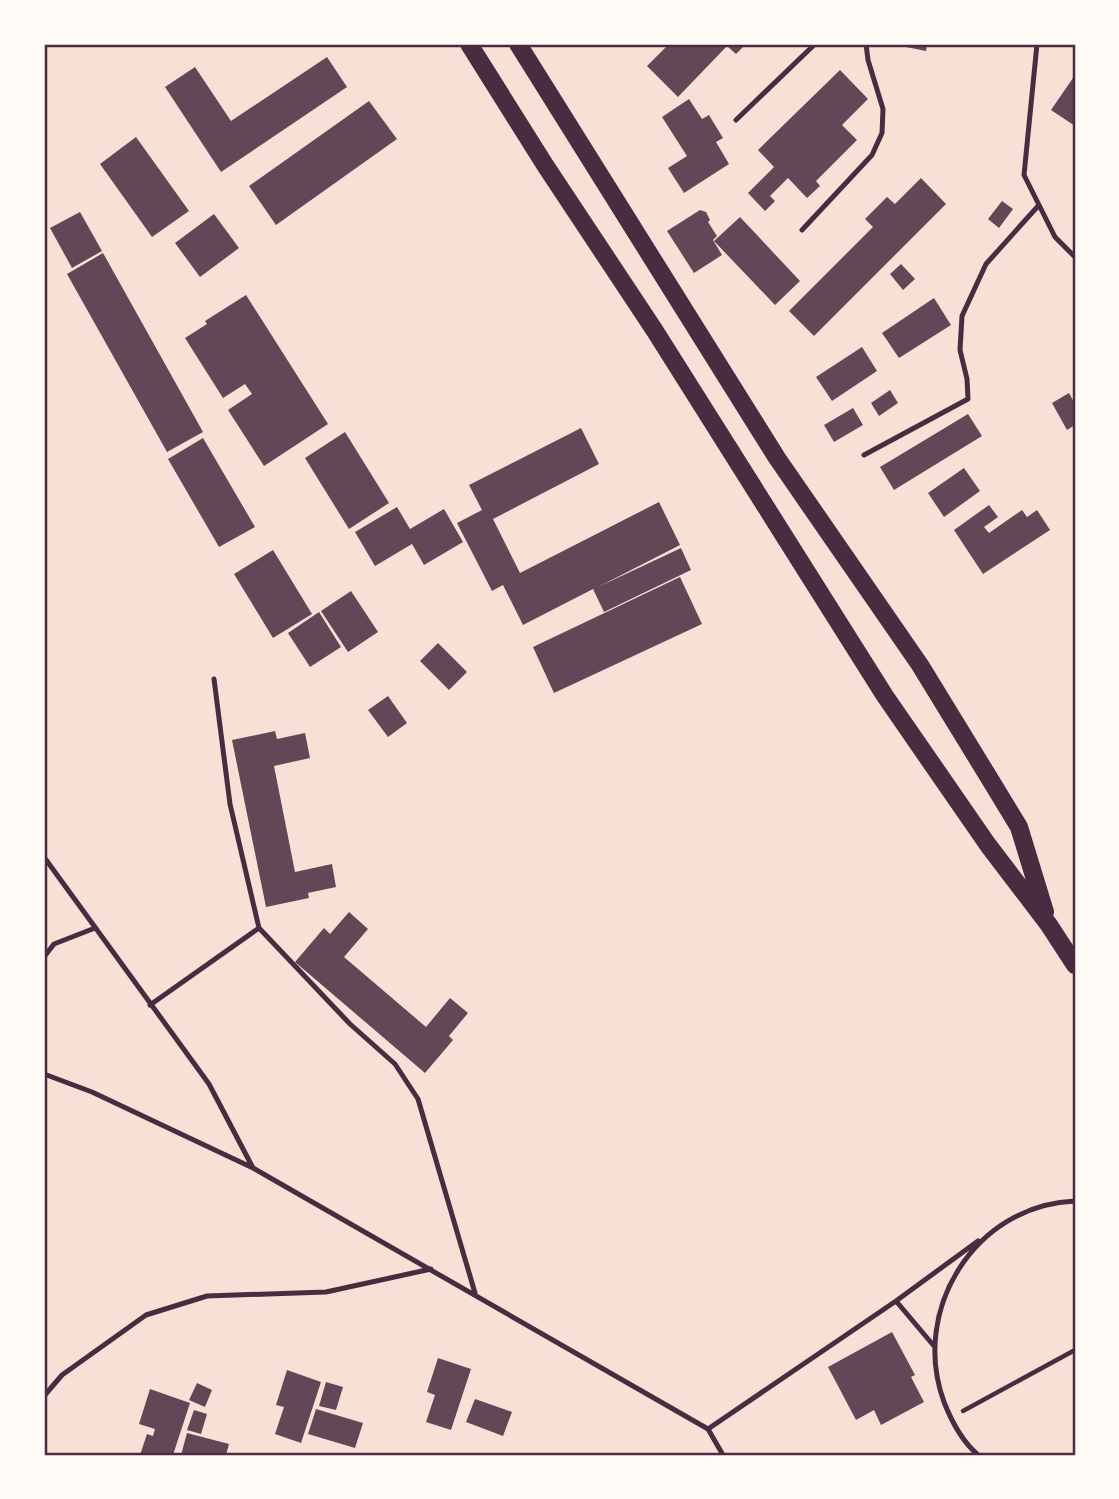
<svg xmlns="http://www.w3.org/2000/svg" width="1119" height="1499" font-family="Karla,sans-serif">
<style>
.building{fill:#644757}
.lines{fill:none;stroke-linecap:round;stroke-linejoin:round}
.path{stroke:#4a2c40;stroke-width:4.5}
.service{stroke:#4a2c40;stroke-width:5}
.primary{stroke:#4a2c40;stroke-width:18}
.neatline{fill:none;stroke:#4a2c40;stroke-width:2.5}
</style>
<rect width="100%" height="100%" fill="#f7e1d7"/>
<path class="building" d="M 669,44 L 746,44 L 736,54 L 727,46 L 678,97 L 647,66 Z
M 891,44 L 927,44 L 926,51 Z
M 327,57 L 347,87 L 221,172 L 165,87 L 195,67 L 231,121 Z
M 840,70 L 868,99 L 842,125 L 857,140 L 816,181 L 820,186 L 807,198 L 788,178 L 770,196 L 775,201 L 765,211 L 748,193 L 774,167 L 758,150 Z
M 1075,75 L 1075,126 L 1051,110 Z
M 689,99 L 702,119 L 709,115 L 723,138 L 716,142 L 729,164 L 684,193 L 668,168 L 687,156 L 662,117 Z
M 369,101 L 397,139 L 276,225 L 249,186 Z
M 136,137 L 189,211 L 152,237 L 100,164 Z
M 921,178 L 946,204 L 814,336 L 789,311 L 873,227 L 865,219 L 887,197 L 895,204 Z
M 1002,201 L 1013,209 L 999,228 L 988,219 Z
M 700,210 L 706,212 L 710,220 L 708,222 L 717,236 L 713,240 L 722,255 L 694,273 L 667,231 Z
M 80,212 L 102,251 L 72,268 L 50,228 Z
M 214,214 L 239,248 L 200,277 L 175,243 Z
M 740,217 L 800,281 L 775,305 L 714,241 Z
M 103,253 L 203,432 L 167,452 L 67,274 Z
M 901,264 L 915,279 L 903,290 L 890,274 Z
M 246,295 L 328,424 L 264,466 L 228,410 L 252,394 L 245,384 L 223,398 L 185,338 L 207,324 L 205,321 Z
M 934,298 L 951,325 L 899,358 L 882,333 Z
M 862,347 L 877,371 L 832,401 L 816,377 Z
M 890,390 L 898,403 L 879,416 L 871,403 Z
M 1069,393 L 1075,404 L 1075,425 L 1067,430 L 1052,403 Z
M 853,408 L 863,425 L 834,442 L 824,425 Z
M 968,414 L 982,436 L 894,490 L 880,467 Z
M 581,428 L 599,464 L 493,519 L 520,573 L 659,502 L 680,545 L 598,587 L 681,548 L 691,570 L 604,612 L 593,589 L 523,625 L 503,585 L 492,591 L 457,523 L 482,510 L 469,485 Z
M 345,432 L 389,503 L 349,529 L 305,458 Z
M 203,438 L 255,527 L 219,547 L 168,459 Z
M 964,468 L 980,491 L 944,517 L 928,493 Z
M 989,505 L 998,517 L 984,527 L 989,533 L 1022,510 L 1027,517 L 1037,510 L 1050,530 L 983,574 L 954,530 Z
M 397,507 L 410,529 L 444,509 L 463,542 L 424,565 L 412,544 L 375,566 L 355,532 Z
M 273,550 L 312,614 L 273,638 L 234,574 Z
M 680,577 L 702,624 L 554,693 L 533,647 Z
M 351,591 L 378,632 L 348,652 L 321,611 Z
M 319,612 L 341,647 L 310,667 L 288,633 Z
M 438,643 L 467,672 L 449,690 L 420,661 Z
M 388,696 L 407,723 L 388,737 L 368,710 Z
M 275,731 L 277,739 L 305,733 L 310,758 L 274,766 L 295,872 L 332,864 L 336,887 L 308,893 L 309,898 L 266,907 L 232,740 Z
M 349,912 L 368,929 L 344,957 L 426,1027 L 450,998 L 468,1013 L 449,1036 L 453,1040 L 425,1073 L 295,962 L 324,928 L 330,934 Z
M 892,1332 L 915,1375 L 911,1377 L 924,1402 L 881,1425 L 874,1410 L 856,1420 L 828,1367 Z
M 438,1358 L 471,1369 L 451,1430 L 426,1422 L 435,1395 L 427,1392 Z
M 287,1370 L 321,1382 L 301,1443 L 275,1434 L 284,1407 L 276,1405 Z
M 326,1382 L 343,1387 L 336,1410 L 319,1406 Z
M 197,1383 L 212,1390 L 205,1407 L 189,1400 Z
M 150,1389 L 190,1403 L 173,1455 L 140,1455 L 147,1434 L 153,1436 L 155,1429 L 139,1424 Z
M 475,1399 L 512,1412 L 503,1436 L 466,1422 Z
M 316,1409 L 363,1423 L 355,1448 L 308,1434 Z
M 194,1410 L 207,1414 L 201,1434 L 187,1430 Z
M 187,1433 L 229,1444 L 226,1455 L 181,1455 Z"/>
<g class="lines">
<path class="path" d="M 963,1411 L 1075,1350"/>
<path class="service" d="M 1037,44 L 1024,175 L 1055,237 L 1075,257
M 736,120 L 815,44
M 802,230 L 872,155 L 882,133 L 883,109 L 868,60 L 866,44
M 864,455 L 968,399 L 967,379 L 960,350 L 962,316 L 986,264 L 1039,205
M 214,679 L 230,804 L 259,928 L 350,1024 L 395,1064 L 418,1099 L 475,1293
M 44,857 L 209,1084 L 253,1168
M 44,957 L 54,944 L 95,928
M 150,1005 L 259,928
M 44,1074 L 92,1092 L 253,1168 L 708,1429 L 723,1455
M 896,1301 L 934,1346
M 44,1396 L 62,1375 L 146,1315 L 207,1296 L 326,1292 L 431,1269
M 708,1429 L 896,1301 L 978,1241
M 978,1455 C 963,1442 951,1420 944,1402 C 910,1310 975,1205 1075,1201"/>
<path class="primary" d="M 469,44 L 545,165 L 655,331 L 885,696 L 988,845 L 1049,925 L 1075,965
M 518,44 L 777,458 L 920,665 L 988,776 L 1019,827 L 1045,912"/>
</g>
<rect width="1119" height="1499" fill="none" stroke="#fffaf5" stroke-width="91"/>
<rect x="46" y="46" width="1028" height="1408" class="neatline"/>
</svg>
